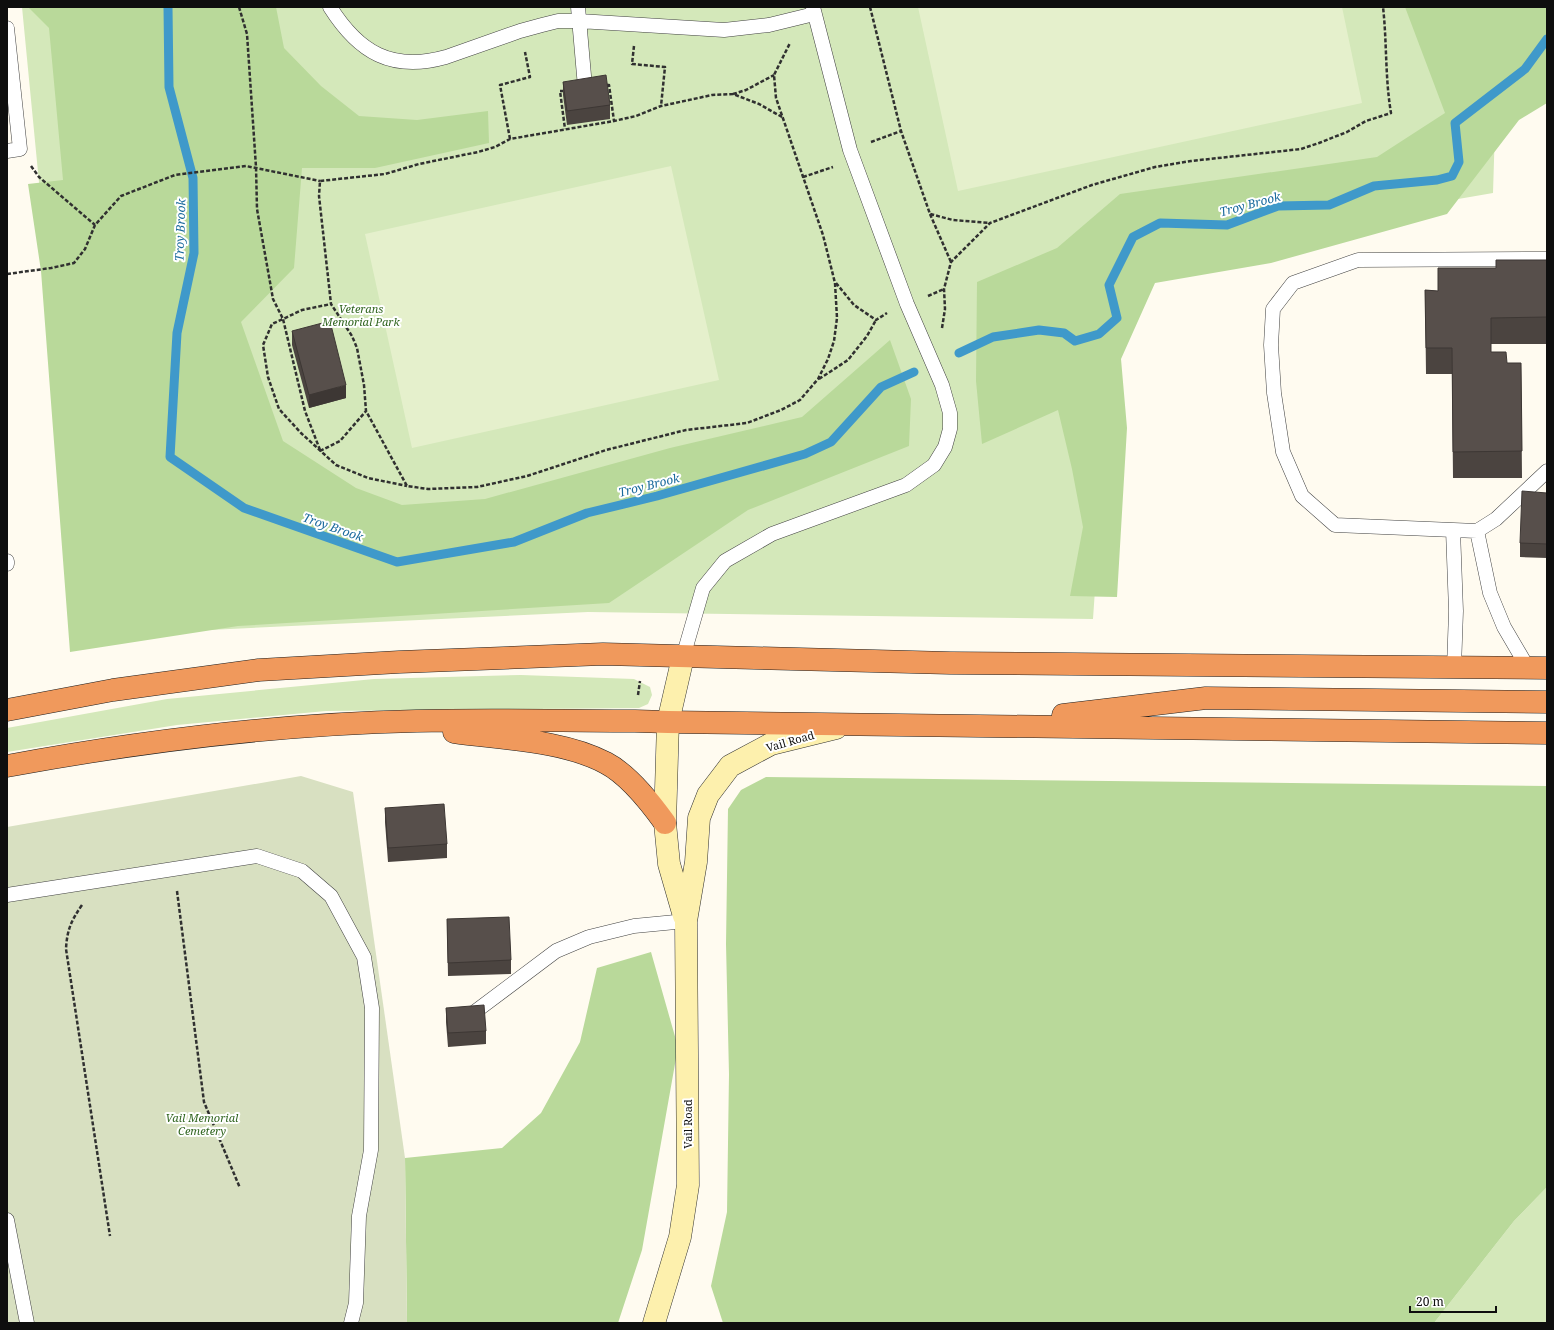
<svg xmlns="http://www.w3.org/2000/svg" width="1554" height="1330" font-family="'Noto Serif',serif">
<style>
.green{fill:#d4e8ba}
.forest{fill:#b9d99a}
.cemetery{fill:#d8e0c1}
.pitch{fill:#e5f0cc}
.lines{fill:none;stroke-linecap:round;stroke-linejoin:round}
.stream{stroke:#3f99ca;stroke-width:9}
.lane-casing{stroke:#414141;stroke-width:15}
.secondary-casing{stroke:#303030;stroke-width:23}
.highway-casing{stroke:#1f1f1f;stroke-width:23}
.path{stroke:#303030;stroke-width:2.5;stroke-dasharray:4 2;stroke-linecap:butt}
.lane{stroke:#fff;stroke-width:14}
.secondary{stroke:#fdf0ad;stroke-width:22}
.highway{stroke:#f0995c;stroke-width:22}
.wall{fill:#4b4440}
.shaded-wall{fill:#3d3734}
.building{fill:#574f4b;stroke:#3d3734}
.labels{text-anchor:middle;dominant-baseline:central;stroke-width:4;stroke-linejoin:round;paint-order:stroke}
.park-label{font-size:11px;font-style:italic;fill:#316520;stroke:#fff}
.street-label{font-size:11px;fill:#0e0e0e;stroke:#fff}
.water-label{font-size:12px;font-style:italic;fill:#1a6a9d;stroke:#fff}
</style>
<rect width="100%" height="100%" fill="#fffbf0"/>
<path class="green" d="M 22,7 L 1489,7 L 1495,128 L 1493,193 L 1158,251 L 1115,297 L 1093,619 L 588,612 L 83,636 Z
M 521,675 L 634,679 L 650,687 L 652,695 L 648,704 L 639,708 L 326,711 L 177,725 L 7,752 L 7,728 L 167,699 L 374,679 Z
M 1547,1187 L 1547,1323 L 1434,1323 L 1514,1221 Z"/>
<path class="forest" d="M 28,7 L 276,7 L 284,48 L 321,86 L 359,116 L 417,120 L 488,111 L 489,143 L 375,168 L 302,168 L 294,268 L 241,322 L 283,441 L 356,488 L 402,505 L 485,499 L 670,448 L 802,417 L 890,340 L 911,399 L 909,446 L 748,510 L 609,603 L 238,626 L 70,652 L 41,271 L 28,184 L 63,180 L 49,28 Z
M 1405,7 L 1547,7 L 1547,103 L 1519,120 L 1447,214 L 1271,263 L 1155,283 L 1121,359 L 1127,428 L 1117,597 L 1070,596 L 1083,527 L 1072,469 L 1058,410 L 982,444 L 976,381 L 977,282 L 1057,248 L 1120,194 L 1377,157 L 1445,113 Z
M 766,777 L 1547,786 L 1547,1187 L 1514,1221 L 1434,1323 L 723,1323 L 711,1286 L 727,1212 L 729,1074 L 726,944 L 728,809 L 741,790 Z
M 651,952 L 678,1047 L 642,1250 L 618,1323 L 407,1323 L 405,1158 L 502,1148 L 541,1113 L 580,1042 L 597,968 Z"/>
<path class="cemetery" d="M 301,776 L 353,792 L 405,1158 L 407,1323 L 7,1323 L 7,827 Z"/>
<path class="pitch" d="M 918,7 L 1342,7 L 1362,103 L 958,191 Z
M 671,166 L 719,380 L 412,448 L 365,234 Z"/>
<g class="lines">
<path class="stream" d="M 168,7 L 169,87 L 193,178 L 194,253 L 177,333 L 170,457 L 244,508 L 397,562 L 514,542 L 587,513 L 657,496 L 805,454 L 831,442 L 881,387 L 914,372
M 959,353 L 993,337 L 1039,330 L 1064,333 L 1075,341 L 1099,334 L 1117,318 L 1109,285 L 1133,237 L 1160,223 L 1227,225 L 1278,206 L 1329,205 L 1374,186 L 1437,180 L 1452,176 L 1459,162 L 1455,123 L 1525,69 L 1547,39"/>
<g class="lane-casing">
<path id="lane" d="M 330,7 C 359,53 392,72 446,57 L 520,31 L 542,25 L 558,21 L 579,21 L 724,30 L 769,25 L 814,14
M 578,7 L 585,87
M 7,28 L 20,149 L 7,151
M 1547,259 L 1358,260 L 1293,283 L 1273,309 L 1271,345 L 1274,393 L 1283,452 L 1302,496 L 1335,525 L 1477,531 L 1496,519 L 1547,471
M 1453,530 L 1456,611 L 1454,668
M 1477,531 L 1490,593 L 1504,627 L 1528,668
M 7,561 L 7,564
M 683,657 L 703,588 L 725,561 L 772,534 L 906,485 L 934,465 L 945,447 L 950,429 L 950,413 L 942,385 L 907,304 L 850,150 L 813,7
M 7,895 L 257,856 L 302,871 L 331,896 L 364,957 L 372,1008 L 371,1150 L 359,1216 L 356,1303 L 351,1323
M 472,1014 L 556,951 L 589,937 L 634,926 L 686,921
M 7,1220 L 27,1323"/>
</g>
<g class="secondary-casing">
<path id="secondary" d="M 683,657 L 668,722 L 665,823 L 669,864 L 684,916
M 654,1323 L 680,1237 L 688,1185 L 686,921 L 696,862 L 699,818 L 708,795 L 730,766 L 771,744 L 836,728"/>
</g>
<g class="highway-casing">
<path id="highway" d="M 7,710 L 113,690 L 259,670 L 399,662 L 603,654 L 950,663 L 1547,668
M 1063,715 L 1206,698 L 1547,702
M 454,732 C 502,739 563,740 606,763 C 629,775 650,802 665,823
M 7,766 C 142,741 279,724 416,721 C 489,719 562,721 635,721 L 668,722 L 1547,733"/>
</g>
<path class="path" d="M 239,7 L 247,34 L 256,167 L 257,209 L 273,299 L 283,319 L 272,324 L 263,345 L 268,377 L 279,409 L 301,433 L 336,465 L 368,478 L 407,486
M 870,7 L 901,131 L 930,214 L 953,220 L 989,223
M 634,46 L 632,64 L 665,67 L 661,106
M 607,85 L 609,85 L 614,121
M 564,91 L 560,91 L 565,129
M 733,94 L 746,90 L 774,75
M 782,117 L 759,104 L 733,94 L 712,95 L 661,106 L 636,116 L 614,121 L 510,139 L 495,147 L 478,152 L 419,164 L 385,174 L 320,181 L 319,196 L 331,304 L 352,336 L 357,348 L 364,385 L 366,411 L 407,486 L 428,489 L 477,487 L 527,476 L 606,450 L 686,430 L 747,423 L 781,410 L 800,400 L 818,379 L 828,359 L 834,341 L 837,318 L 835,283 L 823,235 L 776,98 L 774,75 L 790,43
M 510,139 L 500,85 L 530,77 L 525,52
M 871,142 L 901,131
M 31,166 L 39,177 L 95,225
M 803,177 L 833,167
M 930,214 L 951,262
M 7,274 L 51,268 L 74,263 L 85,249 L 95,225 L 121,196 L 175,175 L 246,166 L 320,181
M 836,283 L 854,305 L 876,320 L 887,313
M 928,296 L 944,289
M 942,328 L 945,309 L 944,289 L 951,262 L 990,223 L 1092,185 L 1155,167 L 1191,161 L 1301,149 L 1319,143 L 1347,132 L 1366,121 L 1391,113 C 1385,78 1387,42 1383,7
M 819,379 L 848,360 L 867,336 L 876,320
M 320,450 L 305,411 L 283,319 L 302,310 L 331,304
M 320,451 L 340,441 L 366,411
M 638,695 L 640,681
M 177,891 L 204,1102 L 240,1188
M 82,905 C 71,921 67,930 66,949 L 110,1236"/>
<use href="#lane" class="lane"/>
<use href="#secondary" class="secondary"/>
<use href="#highway" class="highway"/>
</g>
<path class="wall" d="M 563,82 L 610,105 L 610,119 L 567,125 L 563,95 Z
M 1547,260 L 1547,344 L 1491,344 L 1491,352 L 1507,363 L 1521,363 L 1522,478 L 1453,478 L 1452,374 L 1426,374 L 1425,290 L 1438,291 L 1496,268 Z
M 292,331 L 346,398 L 309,408 L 292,345 Z
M 1547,493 L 1547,558 L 1520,557 L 1520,543 Z
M 385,808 L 447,844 L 447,858 L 388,862 L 385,822 Z
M 447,919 L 511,960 L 511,974 L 448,976 Z
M 446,1008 L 486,1031 L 486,1044 L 448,1047 L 446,1022 Z"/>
<path class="shaded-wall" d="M 346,385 L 346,398 L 309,408 L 309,395 Z"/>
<path class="building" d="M 606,75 L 610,105 L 567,111 L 563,82 Z
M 1496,260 L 1547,260 L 1547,317 L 1491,318 L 1491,352 L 1506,352 L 1507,363 L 1521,363 L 1522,451 L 1453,452 L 1452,348 L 1426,348 L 1425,290 L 1438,291 L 1438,268 L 1496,268 Z
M 330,321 L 346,385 L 309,395 L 292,331 Z
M 1522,491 L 1547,493 L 1547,544 L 1520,543 Z
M 444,804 L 447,844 L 388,848 L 385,808 Z
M 509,917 L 511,960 L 448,963 L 447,919 Z
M 484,1005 L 486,1031 L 448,1033 L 446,1008 Z"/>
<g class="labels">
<g class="park-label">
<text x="361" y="308">Veterans<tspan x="361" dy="13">Memorial Park</tspan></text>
<text x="202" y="1117">Vail Memorial<tspan x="202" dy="13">Cemetery</tspan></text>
</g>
<g class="street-label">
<text transform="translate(790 741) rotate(-16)">Vail Road</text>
<text transform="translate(687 1124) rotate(-90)">Vail Road</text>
</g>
<g class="water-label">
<text transform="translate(1250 204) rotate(-15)">Troy Brook</text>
<text transform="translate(180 230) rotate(-88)">Troy Brook</text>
<text transform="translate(649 485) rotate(-14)">Troy Brook</text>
<text transform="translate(333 527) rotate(19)">Troy Brook</text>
</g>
</g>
<rect width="1554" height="1330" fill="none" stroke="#0e0e0e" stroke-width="16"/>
<path d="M1410 1306v6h86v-6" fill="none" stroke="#0e0e0e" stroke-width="2"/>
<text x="1416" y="1306" font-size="12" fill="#0e0e0e" stroke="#ffffff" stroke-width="3" paint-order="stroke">20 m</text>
</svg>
